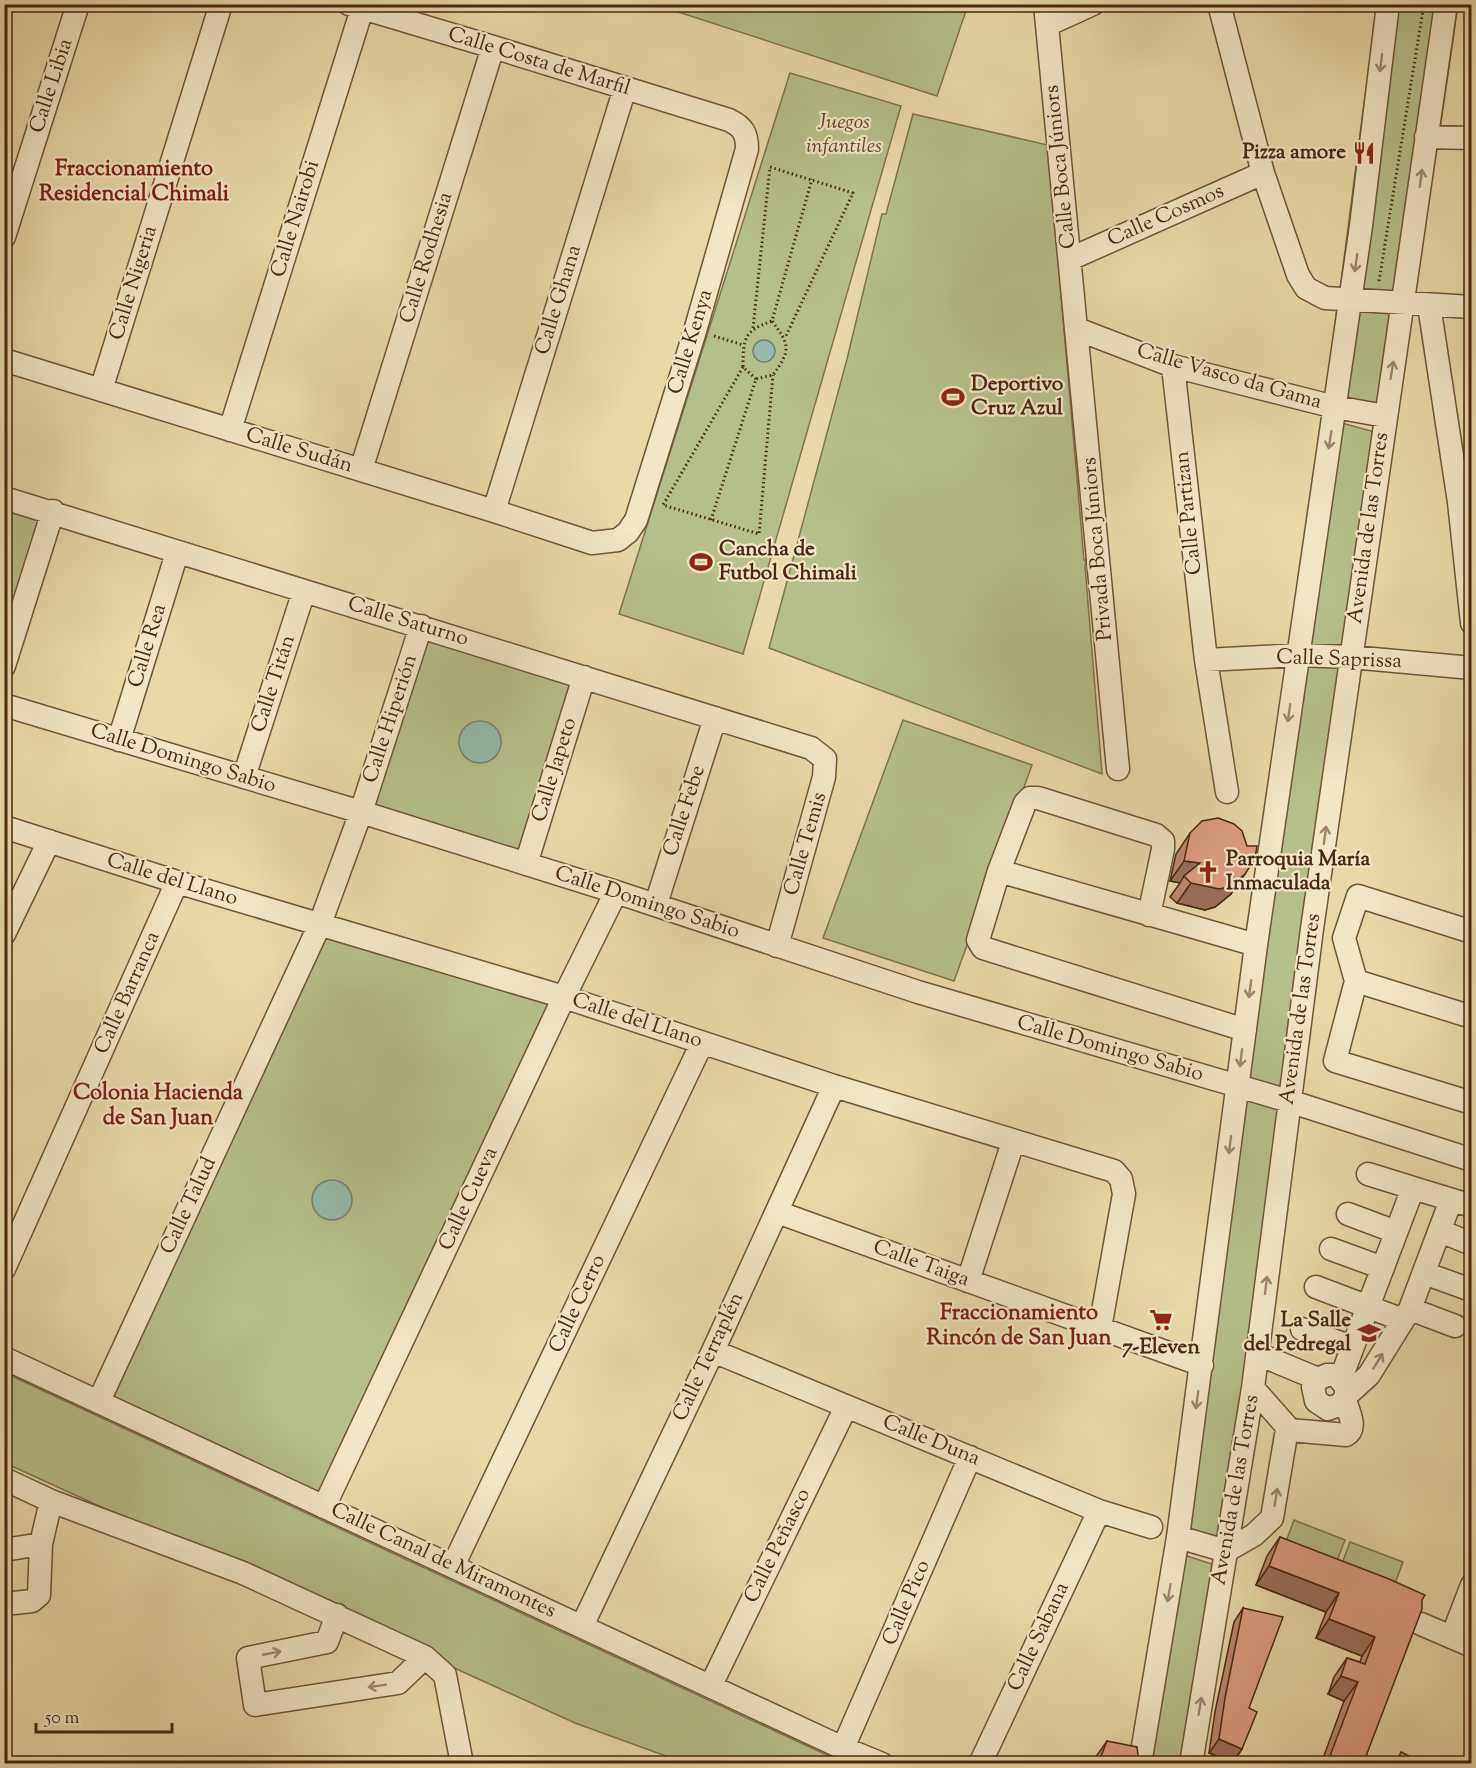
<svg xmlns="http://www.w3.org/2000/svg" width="1476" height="1768" font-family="'Sorts Mill Goudy',serif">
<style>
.green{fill:#b5bf89;stroke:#7e734e;stroke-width:1.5}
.water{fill:#97baaa;stroke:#777f6e;stroke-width:1.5}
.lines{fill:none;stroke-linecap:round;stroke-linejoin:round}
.minor-casing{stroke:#705438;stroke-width:25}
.path{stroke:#482713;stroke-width:3;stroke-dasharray:1.5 3;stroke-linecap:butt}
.minor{stroke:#f1e6c6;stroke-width:22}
.wall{fill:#be8870;stroke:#482713;stroke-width:1.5}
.shaded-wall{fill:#9b6f5b;stroke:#482713;stroke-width:1.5}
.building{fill:#dd9e82;stroke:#482713;stroke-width:1.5}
.oneway{stroke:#9c866c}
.labels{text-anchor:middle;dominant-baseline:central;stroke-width:4.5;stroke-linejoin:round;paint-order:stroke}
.street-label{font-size:21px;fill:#482713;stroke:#f1e6c6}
.park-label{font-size:21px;font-style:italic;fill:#5e452b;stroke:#f1e6c6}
.poi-label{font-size:21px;font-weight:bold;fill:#482713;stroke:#f1e6c6;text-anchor:start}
.neighbourhood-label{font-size:22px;font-weight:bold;fill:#7a1f14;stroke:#f1e6c6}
</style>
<rect width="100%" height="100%" fill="#e9d9a8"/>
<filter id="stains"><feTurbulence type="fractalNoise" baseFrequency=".00333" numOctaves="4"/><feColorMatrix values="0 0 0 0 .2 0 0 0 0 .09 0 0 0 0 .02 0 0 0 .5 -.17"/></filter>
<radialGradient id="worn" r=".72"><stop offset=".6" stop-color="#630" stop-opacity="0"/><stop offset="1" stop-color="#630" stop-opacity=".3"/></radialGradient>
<path class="green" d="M 668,4 L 968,4 L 968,5 L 937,96 L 666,8 Z
M 1381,5 L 1458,5 L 1440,129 L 1412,294 L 1340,290 L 1365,96 Z
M 790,73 L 901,106 L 743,654 L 619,614 Z
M 913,114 L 1048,145 L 1084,560 L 1086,560 L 1085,566 L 1102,774 L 769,648 L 847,359 L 882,214 L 886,214 Z
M 1337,308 L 1410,312 L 1393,426 L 1324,409 Z
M 1331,420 L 1393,437 L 1358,653 L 1295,651 Z
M 5,498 L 50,513 L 5,648 Z
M 422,628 L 583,677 L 523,859 L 364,811 Z
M 1294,661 L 1358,664 L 1288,1095 L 1240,1081 Z
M 903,720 L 1032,765 L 954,981 L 823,938 Z
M 325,932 L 555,998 L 322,1498 L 106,1396 Z
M 1245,1098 L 1283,1110 L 1222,1547 L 1183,1538 Z
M 5,1373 L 844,1763 L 685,1763 L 575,1723 L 5,1463 Z
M 1294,1520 L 1345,1540 L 1335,1566 L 1284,1547 Z
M 1350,1542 L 1403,1562 L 1394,1586 L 1341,1566 Z
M 1181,1554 L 1221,1567 L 1186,1763 L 1147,1764 Z"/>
<path class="water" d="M753 351a11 11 0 1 1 22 0a11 11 0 1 1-22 0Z
M459 742a21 21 0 1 1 42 0a21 21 0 1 1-42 0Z
M312 1200a20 20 0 1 1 40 0a20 20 0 1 1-40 0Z"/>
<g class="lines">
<g class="minor-casing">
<path id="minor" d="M 1045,4 L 1118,769
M 1219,4 L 1263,173 L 1298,275 L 1306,288 L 1325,298 L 1472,307
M 1047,25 L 1093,4
M 1426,137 L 1472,138
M 4,237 L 78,4
M 1070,259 L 1263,173
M 1429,305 L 1459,502 L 1472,623
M 1077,329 L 1173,366 L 1335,407 L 1385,416
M 4,360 L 494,511 L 592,543 L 618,540 L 628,532 L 636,520 L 695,331 L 747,149 C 747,133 743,127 729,120 L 493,47 L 349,4
M 1173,366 L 1206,660 L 1227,792
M 101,390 L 221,4
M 230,430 L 362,9
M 361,470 L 493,47
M 4,498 L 811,748 L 825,759 L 824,777 L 777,946
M 494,511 L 625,88
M 1206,660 L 1298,655 L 1351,657 L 1472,668
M 4,666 L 53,511
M 4,705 L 361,812 L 616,892 L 918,992 L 1289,1101 L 1472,1160
M 119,740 L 177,553
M 244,777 L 304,591
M 4,827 L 177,882 L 564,997 L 834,1086 L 1114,1171 L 1121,1179 L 1124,1194 L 1100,1328
M 526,864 L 584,677
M 999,871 L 1256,945
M 656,904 L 715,718
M 1149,915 L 1163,849 L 1163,841 L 1156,835 L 1038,798 L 1030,798 L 1025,803 L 999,871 L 978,940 L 983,948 L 1245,1030
M 1472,932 L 1358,896 L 1344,938 L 1356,981 L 1335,1061 L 1472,1103
M 4,934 L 49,841
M 1356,981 L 1472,1017
M 1368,1174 L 1413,1188
M 777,1212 L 1202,1365
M 1348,1214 L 1396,1232
M 1440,1231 L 1472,1244
M 1331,1249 L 1383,1268
M 4,1269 L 177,882
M 1424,1273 L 1471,1290
M 968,1281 L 1013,1142
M 1316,1287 L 1403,1320
M 1410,1309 L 1455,1326
M 1302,1329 L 1352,1347
M 713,1351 L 1099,1511 L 1151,1527
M 1258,1354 L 1318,1379 L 1327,1375 L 1336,1375 L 1346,1386 L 1346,1396 L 1341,1404 L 1328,1409 L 1316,1401 L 1313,1387 L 1318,1379
M 4,1358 L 843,1748 L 882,1764
M 1341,1378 L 1413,1188 L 1472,1206
M 1253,1388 L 1290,1430
M 1346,1396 L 1369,1375 L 1410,1309 L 1451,1200
M 99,1401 L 320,924 L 361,812 L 421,626
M 4,1479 L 51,1501 L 41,1544 L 39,1595 L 32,1601 L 4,1604
M 51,1501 L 243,1573 L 425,1657 L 445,1675 L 462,1764
M 324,1507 L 564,997 L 616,892
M 1178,1537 L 1226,1551 L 1254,1535 L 1272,1518 L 1286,1435 L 1290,1430 L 1346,1435 C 1358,1428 1348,1411 1345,1400
M 4,1550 L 41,1544
M 453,1566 L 702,1043
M 337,1615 L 327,1642 L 248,1658 L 255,1705 L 398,1683 L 425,1657
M 1421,1624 L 1472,1646
M 582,1626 L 713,1351 L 834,1086
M 1452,1637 L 1472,1585
M 711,1685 L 846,1407
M 843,1748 L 970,1457
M 980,1764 L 1099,1511
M 1140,1764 L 1178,1537 L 1256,945 L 1361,226 L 1388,4
M 1191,1764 L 1253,1388 L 1312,929 L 1446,4"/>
</g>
<path class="path" d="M 1379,281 L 1424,4
M 753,328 L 770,167 L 853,193 L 785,338
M 714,336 L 743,345
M 743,367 L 663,505 L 759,534 L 773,375
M 756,379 L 743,367 C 743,338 744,331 772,321
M 711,520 L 756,379 L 773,375 C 791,350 790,345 772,321 L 812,179"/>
<use href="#minor" class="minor"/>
</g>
<path class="wall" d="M 1190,833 L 1231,894 L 1215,907 L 1205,910 L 1177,903 L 1170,897 L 1180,883 L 1170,881 L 1176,854 Z
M 1280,1537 L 1422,1600 L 1363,1764 L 1321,1764 L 1344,1701 L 1328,1694 L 1334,1677 L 1347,1658 L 1360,1662 L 1362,1656 L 1316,1638 L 1326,1612 L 1256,1585 L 1267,1556 Z
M 1243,1608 L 1249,1708 L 1242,1749 L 1233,1762 L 1209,1753 L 1215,1712 L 1234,1622 Z
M 1107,1741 L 1137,1764 L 1094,1764 L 1097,1755 Z"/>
<path class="shaded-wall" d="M 1184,861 L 1200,863 L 1184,876 L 1180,883 L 1170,881 Z
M 1245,874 L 1231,894 L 1215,907 L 1205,910 L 1177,903 L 1191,883 Z
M 1269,1566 L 1339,1593 L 1326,1612 L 1256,1585 Z
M 1329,1619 L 1375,1637 L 1362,1656 L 1316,1638 Z
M 1341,1676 L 1358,1682 L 1344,1701 L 1328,1694 Z
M 1219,1739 L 1242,1749 L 1233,1762 L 1209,1753 Z"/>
<path class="building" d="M 1218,818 L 1234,824 L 1242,831 L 1247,846 L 1257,846 L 1255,859 L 1245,874 L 1229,887 L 1219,889 L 1191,883 L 1184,876 L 1200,863 L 1184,861 L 1190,833 L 1202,821 Z
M 1280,1537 L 1389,1579 L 1425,1595 L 1422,1600 L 1422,1609 L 1363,1764 L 1327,1764 L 1358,1682 L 1341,1676 L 1347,1658 L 1365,1664 L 1375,1637 L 1329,1619 L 1339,1593 L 1269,1566 Z
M 1243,1608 L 1283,1617 L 1249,1708 L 1257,1712 L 1242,1749 L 1219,1739 L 1225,1698 Z
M 1107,1741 L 1137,1747 L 1138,1755 L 1137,1764 L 1098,1764 Z
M 1401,1752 L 1425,1764 L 1396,1764 Z"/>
<defs><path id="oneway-shaft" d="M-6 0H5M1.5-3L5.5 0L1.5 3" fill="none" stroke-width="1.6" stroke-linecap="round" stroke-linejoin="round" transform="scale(1.5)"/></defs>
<g class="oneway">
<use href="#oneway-shaft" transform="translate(1381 63) rotate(97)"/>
<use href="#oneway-shaft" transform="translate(1421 178) rotate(-82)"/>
<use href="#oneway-shaft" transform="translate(1356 263) rotate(98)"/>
<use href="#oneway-shaft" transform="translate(1392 370) rotate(-81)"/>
<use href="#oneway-shaft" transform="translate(1330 440) rotate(99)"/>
<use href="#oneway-shaft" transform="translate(1289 713) rotate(98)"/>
<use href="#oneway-shaft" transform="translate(1325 835) rotate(-82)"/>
<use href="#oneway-shaft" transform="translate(1250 989) rotate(98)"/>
<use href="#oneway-shaft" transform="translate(1241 1058) rotate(97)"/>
<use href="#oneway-shaft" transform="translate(1230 1145) rotate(97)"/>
<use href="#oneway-shaft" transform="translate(1266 1285) rotate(-83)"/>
<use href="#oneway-shaft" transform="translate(1378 1361) rotate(-58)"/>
<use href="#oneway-shaft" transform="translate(1197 1400) rotate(98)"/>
<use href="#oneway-shaft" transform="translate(1276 1497) rotate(-81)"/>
<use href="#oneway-shaft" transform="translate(1169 1593) rotate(100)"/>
<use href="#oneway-shaft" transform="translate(272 1653) rotate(-11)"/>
<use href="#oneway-shaft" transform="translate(377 1686) rotate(171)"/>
<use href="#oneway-shaft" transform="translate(1200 1706) rotate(-81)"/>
</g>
<defs>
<g id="restaurant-bare" transform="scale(1.8)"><path d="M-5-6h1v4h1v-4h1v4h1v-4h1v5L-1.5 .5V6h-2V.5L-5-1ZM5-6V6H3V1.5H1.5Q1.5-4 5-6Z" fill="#8f2418" stroke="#f1e6c6" stroke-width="2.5" paint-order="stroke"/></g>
<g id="stadium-bare" transform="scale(1.8)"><path d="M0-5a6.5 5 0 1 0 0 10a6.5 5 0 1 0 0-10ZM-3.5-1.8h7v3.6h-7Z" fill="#8f2418" stroke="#f1e6c6" stroke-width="2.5" paint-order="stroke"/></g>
<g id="church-bare" transform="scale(1.8)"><path d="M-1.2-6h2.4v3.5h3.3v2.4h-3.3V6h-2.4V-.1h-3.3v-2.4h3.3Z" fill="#8f2418" stroke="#f1e6c6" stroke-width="2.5" paint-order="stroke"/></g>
<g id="supermarket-bare" transform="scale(1.8)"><path d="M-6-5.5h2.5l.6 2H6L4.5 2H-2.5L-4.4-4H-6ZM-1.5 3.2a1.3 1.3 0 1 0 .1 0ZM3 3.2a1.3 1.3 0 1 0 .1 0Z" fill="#8f2418" stroke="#f1e6c6" stroke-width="2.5" paint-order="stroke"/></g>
<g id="school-bare" transform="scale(1.8)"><path d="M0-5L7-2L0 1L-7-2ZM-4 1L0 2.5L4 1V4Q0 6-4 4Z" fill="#8f2418" stroke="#f1e6c6" stroke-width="2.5" paint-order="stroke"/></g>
</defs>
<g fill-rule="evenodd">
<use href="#restaurant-bare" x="1364" y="153"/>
<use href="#stadium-bare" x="953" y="397"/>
<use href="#stadium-bare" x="701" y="562"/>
<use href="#church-bare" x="1208" y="872"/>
<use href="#supermarket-bare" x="1161" y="1320"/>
<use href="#school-bare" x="1369" y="1333"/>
</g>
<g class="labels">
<g class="street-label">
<text transform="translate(539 62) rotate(17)">Calle Costa de Marfil</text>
<text transform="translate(52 86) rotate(-72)">Calle Libia</text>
<text transform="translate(1061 167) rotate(-96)">Calle Boca Júniors</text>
<text transform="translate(1166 216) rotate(-24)">Calle Cosmos</text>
<text transform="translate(296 219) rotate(-73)">Calle Nairobi</text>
<text transform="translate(427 258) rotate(-73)">Calle Rodhesia</text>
<text transform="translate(134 283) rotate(-73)">Calle Nigeria</text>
<text transform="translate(559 300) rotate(-73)">Calle Ghana</text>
<text transform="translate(691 342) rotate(-73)">Calle Kenya</text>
<text transform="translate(1229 377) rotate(16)">Calle Vasco da Gama</text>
<text transform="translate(299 451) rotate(17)">Calle Sudán</text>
<text transform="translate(1189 513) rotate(-96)">Calle Partizan</text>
<text transform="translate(1369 528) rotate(-82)">Avenida de las Torres</text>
<text transform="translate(1098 549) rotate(-95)">Privada Boca Júniors</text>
<text transform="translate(408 622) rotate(17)">Calle Saturno</text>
<text transform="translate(148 646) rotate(-73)">Calle Rea</text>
<text transform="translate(1339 660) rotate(2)">Calle Saprissa</text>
<text transform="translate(274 684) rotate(-72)">Calle Titán</text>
<text transform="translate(391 719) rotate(-72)">Calle Hiperión</text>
<text transform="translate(183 759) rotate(17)">Calle Domingo Sabio</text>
<text transform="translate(555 770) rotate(-73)">Calle Japeto</text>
<text transform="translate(685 811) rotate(-72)">Calle Febe</text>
<text transform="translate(806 844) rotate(-74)">Calle Temis</text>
<text transform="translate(172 880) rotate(17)">Calle del Llano</text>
<text transform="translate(647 903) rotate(18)">Calle Domingo Sabio</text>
<text transform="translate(128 993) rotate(-66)">Calle Barranca</text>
<text transform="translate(1301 1009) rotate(-82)">Avenida de las Torres</text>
<text transform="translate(637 1021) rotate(18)">Calle del Llano</text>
<text transform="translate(1110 1049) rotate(16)">Calle Domingo Sabio</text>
<text transform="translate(469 1199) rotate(-65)">Calle Cueva</text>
<text transform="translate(189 1206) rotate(-65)">Calle Talud</text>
<text transform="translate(921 1264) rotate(20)">Calle Taiga</text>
<text transform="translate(578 1304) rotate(-65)">Calle Cerro</text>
<text transform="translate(709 1357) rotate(-65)">Calle Terraplén</text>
<text transform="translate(931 1441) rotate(22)">Calle Duna</text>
<text transform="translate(1236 1490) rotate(-80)">Avenida de las Torres</text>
<text transform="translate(778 1546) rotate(-64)">Calle Peñasco</text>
<text transform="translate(443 1561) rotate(25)">Calle Canal de Miramontes</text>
<text transform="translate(907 1603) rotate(-67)">Calle Pico</text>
<text transform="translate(1039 1637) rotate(-65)">Calle Sabana</text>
</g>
<g class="park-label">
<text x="844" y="123">Juegos<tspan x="844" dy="24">infantiles</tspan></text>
</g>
<g class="poi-label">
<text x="1346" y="153" text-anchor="end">Pizza amore</text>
<text x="971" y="385">Deportivo<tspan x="971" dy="24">Cruz Azul</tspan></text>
<text x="719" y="550">Cancha de<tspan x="719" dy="24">Futbol Chimali</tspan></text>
<text x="1226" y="860">Parroquia María<tspan x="1226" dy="24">Inmaculada</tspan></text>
<text x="1351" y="1321" text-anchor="end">La Salle<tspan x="1351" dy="24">del Pedregal</tspan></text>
<text x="1161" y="1348" text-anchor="middle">7-Eleven</text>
</g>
<g class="neighbourhood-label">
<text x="134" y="170">Fraccionamiento<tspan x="134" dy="25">Residencial Chimali</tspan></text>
<text x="158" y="1094">Colonia Hacienda<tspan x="158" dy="25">de San Juan</tspan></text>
<text x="1019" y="1314">Fraccionamiento<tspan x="1019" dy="25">Rincón de San Juan</tspan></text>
</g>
</g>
<rect width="1476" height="1768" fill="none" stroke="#e9d9a8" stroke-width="24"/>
<rect x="6" y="6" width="1464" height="1756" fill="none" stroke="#482713" stroke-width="3"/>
<rect x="12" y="12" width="1452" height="1744" fill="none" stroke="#482713" stroke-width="1.5"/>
<path d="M36 1723v9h136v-9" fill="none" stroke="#482713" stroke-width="3"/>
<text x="45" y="1723" font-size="18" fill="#482713" stroke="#f1e6c6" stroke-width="4.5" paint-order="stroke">50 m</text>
<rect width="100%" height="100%" filter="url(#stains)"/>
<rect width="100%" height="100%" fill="url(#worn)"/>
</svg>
